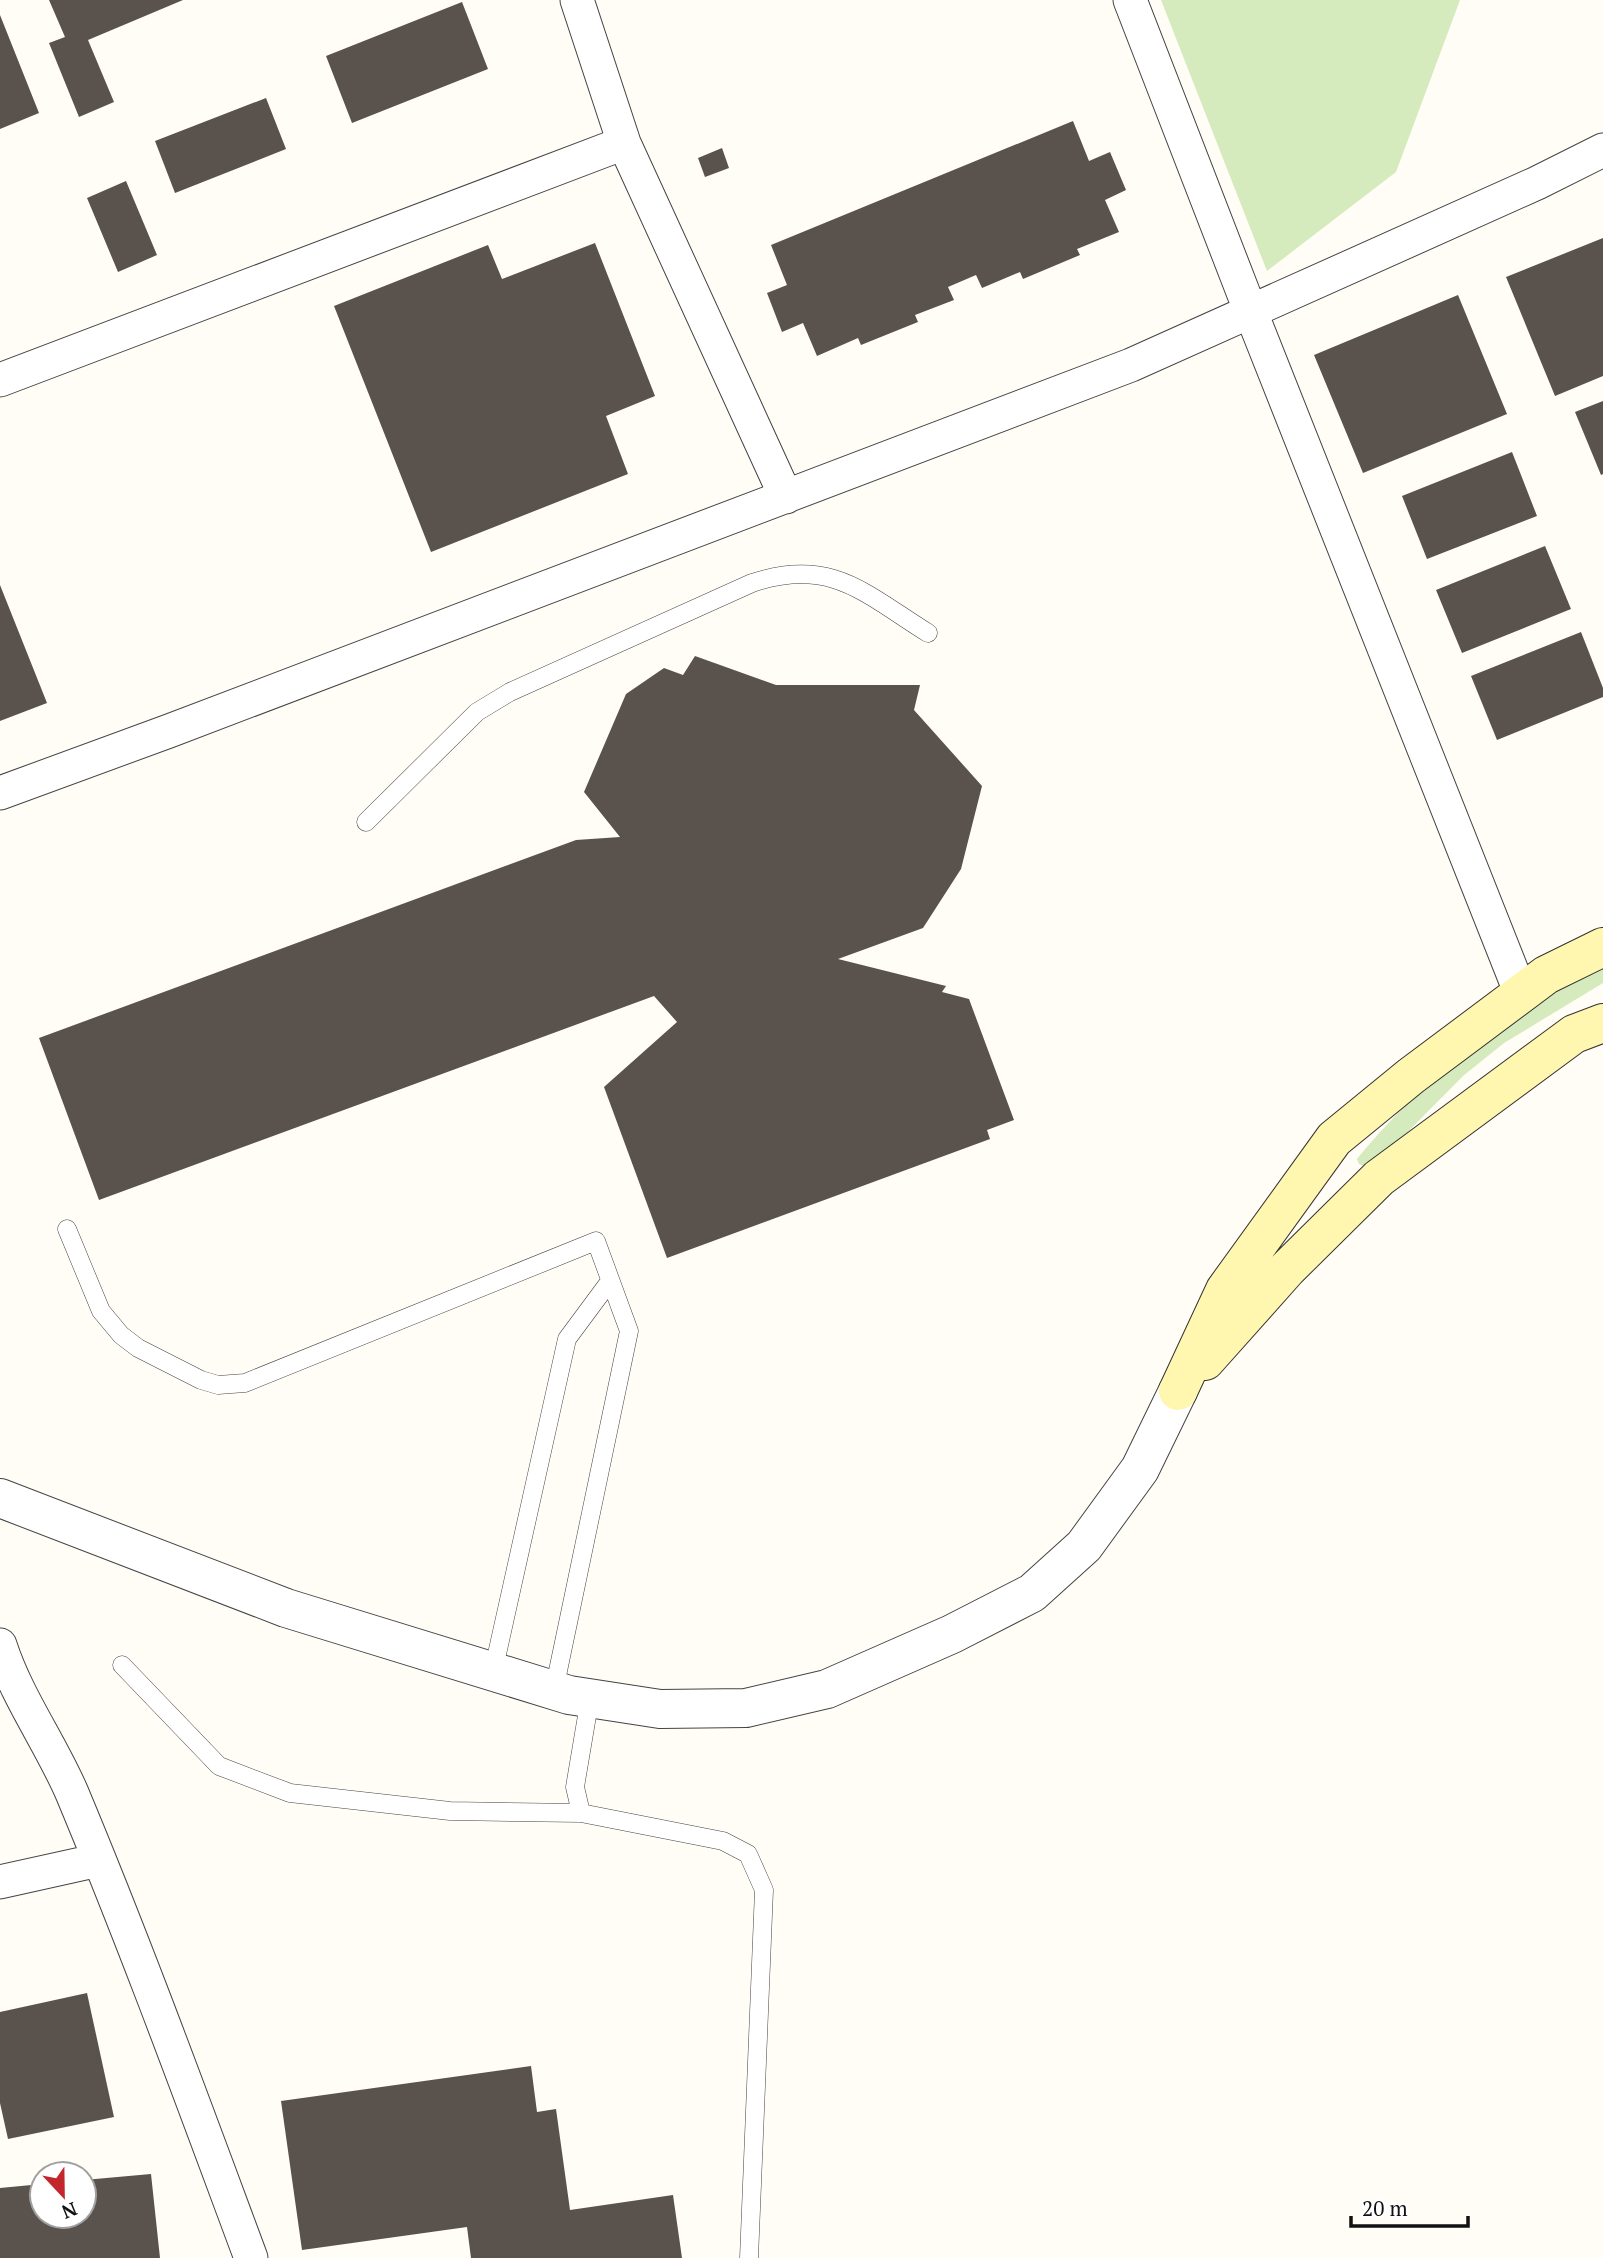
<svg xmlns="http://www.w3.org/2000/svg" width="1603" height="2258" font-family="'PT Serif',serif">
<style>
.green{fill:#d5ebbd}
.building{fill:#5a524d}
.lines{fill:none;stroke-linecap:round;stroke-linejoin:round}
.service-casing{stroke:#444;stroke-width:19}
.minor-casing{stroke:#444;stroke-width:35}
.tertiary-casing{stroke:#444;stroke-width:40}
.secondary-casing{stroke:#333;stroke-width:40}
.service{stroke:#fff;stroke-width:18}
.minor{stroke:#fff;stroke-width:33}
.tertiary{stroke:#fff;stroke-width:38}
.secondary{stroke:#fff6b0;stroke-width:38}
</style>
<rect width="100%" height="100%" fill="#fffdf5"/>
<path class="green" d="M 1161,0 L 1460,0 L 1396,172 L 1267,271 Z
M 1603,962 L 1603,983 L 1504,1043 L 1463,1076 L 1371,1169 L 1359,1164 L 1357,1159 C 1397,1110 1446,1064 1498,1027 C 1531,1004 1568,984 1603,962 Z"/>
<path class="building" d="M 49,0 L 183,0 L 88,40 L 114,102 L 79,117 L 49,43 L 65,37 Z
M 462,2 L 488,69 L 352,123 L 326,56 Z
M 0,15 L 39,113 L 0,129 Z
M 266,98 L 286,149 L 175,193 L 155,141 Z
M 1073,121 L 1089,161 L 1110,152 L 1126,190 L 1105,200 L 1119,232 L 1077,249 L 1080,255 L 1023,279 L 1020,272 L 982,288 L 976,275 L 948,287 L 954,300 L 915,315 L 918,322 L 861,345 L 858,338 L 817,356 L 803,323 L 782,332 L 767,293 L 787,285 L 771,245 Z
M 722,148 L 729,168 L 705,177 L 698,158 Z
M 126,181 L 157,255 L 118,272 L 87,198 Z
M 1603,238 L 1603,376 L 1555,396 L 1506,277 Z
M 595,243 L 655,396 L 606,416 L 628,474 L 431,552 L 334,306 L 488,245 L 502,279 Z
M 1458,295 L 1507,414 L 1363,473 L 1314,355 Z
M 1603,401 L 1603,474 L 1601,475 L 1575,412 Z
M 1512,452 L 1537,516 L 1427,559 L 1402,496 Z
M 1545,546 L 1571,609 L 1462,653 L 1436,590 Z
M 0,585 L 47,703 L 0,721 Z
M 1581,632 L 1603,688 L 1603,697 L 1497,740 L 1471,676 Z
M 695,656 L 776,685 L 920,685 L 914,710 L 982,786 L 961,869 L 923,928 L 838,959 L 946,986 L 942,992 L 969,999 L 1014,1120 L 987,1130 L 990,1139 L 667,1258 L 604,1087 L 677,1022 L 654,996 L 99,1200 L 39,1038 L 576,840 L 620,837 L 584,792 L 626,694 L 664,668 L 683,675 Z
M 87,1993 L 114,2117 L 8,2139 L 0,2103 L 0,2012 Z
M 531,2066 L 537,2112 L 556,2109 L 570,2210 L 673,2195 L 682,2258 L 471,2258 L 467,2227 L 302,2250 L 281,2101 Z
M 151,2174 L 160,2258 L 0,2258 L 0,2188 L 42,2184 L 42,2216 L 84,2216 L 84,2180 Z"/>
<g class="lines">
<g class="service-casing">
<path id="service" d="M 366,822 L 477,712 L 510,692 L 752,583 C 831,557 864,593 928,633
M 67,1229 L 101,1311 L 121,1335 L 138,1348 L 201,1380 L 218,1385 L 245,1383 L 596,1241 L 629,1331 L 554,1690
M 122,1665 L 219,1766 L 290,1793 L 450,1811 L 581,1813 L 575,1787 L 590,1698
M 493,1672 L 567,1339 L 610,1281
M 581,1813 L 723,1841 L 748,1854 L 764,1890 L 749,2258"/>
</g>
<g class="minor-casing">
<path id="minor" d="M 1130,0 L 1250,310 L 1521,994
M 624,143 L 786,497
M 0,380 L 624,143 L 577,0
M 0,793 L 169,731 L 1131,365 L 1537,183 L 1603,150
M 0,1645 C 17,1698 50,1742 72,1793 C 136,1946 193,2102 251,2258
M 0,1882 L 99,1860"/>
</g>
<g class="tertiary-casing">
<path id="tertiary" d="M 0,1498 L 286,1608 L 569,1695 L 660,1709 L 746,1708 L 827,1689 L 952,1634 L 1032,1593 L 1084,1546 L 1140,1469 L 1178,1391"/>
</g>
<g class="secondary-casing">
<path id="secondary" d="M 1205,1361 L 1287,1269 L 1379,1178 L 1574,1034 L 1603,1023
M 1178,1391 L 1225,1290 L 1334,1139 L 1411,1076 L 1546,975 L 1603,947"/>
</g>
<use href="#service" class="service"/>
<use href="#minor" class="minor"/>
<use href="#tertiary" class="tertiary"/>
<use href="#secondary" class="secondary"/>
</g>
<g transform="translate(63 2195) rotate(158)"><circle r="33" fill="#ffffff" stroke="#a0a0a0" stroke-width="2"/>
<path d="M0-5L12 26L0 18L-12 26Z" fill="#c4262e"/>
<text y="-10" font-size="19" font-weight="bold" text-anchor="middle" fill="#111111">N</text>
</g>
<path d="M1351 2216v10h117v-10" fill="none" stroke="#111111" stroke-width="3.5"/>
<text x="1362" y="2216" font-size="21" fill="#111111" stroke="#ffffff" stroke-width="5" paint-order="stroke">20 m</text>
</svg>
